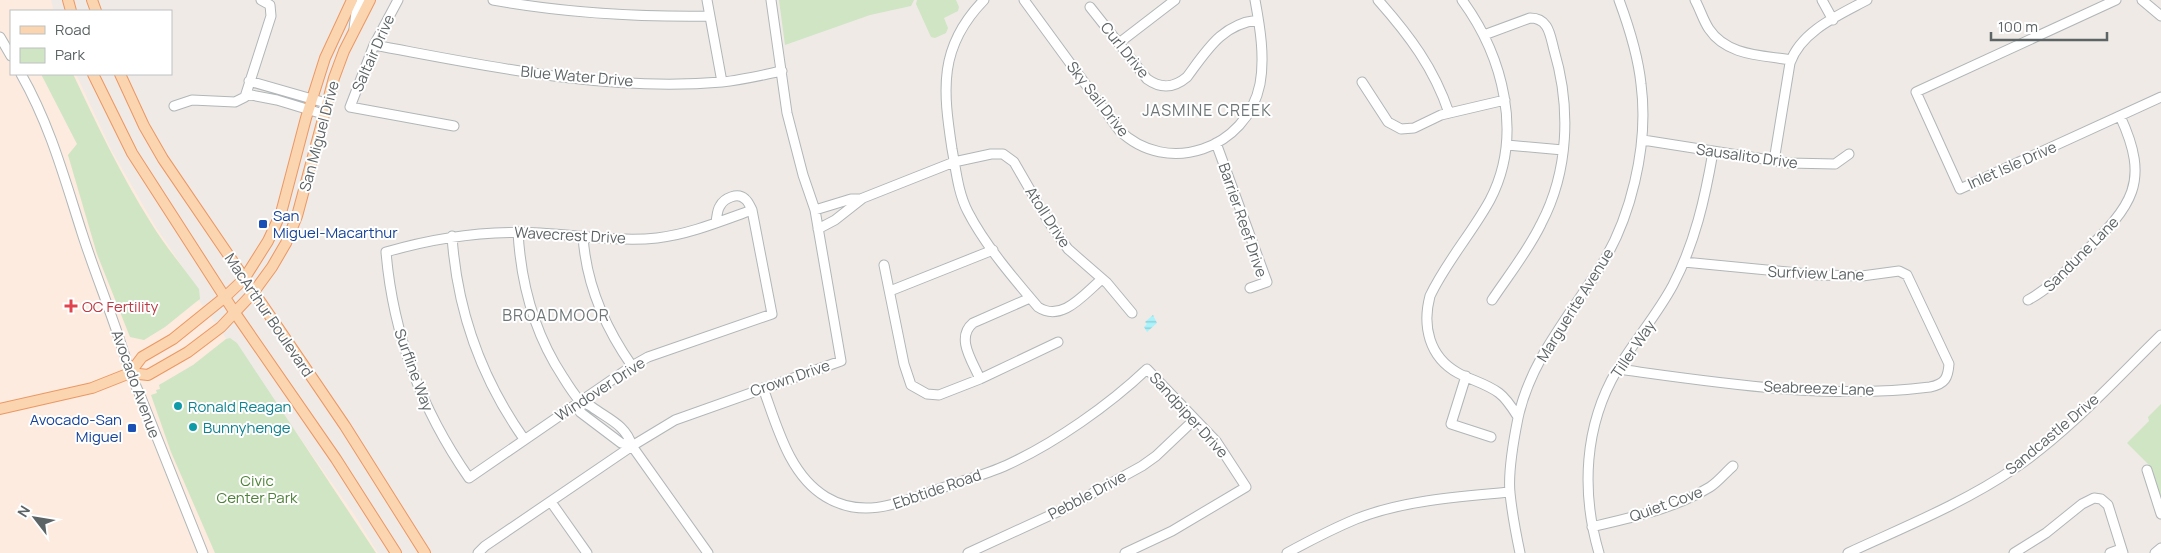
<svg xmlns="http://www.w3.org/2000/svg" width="2161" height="553" font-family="Manrope,sans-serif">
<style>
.commercial{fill:#fcebde}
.green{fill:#cfe5c4}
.water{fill:url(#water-rules)}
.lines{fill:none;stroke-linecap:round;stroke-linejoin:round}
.minor-casing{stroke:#b1b6b8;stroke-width:11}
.major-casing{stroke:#eb9763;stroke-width:12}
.minor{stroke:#fff;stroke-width:9}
.major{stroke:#fbd5af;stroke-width:10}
.transit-dot{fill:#1a4fb4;stroke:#fff;stroke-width:2}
.health-dot{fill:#e0444e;stroke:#fff;stroke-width:2}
.culture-dot{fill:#0f9aa8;stroke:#fff;stroke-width:2}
.labels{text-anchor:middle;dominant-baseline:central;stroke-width:4;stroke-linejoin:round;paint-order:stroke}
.street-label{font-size:15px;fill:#5d6466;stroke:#fff}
.transit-label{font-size:15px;fill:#164399;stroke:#fff;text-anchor:start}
.health-label{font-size:15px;fill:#be3a42;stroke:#fff;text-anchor:start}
.culture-label{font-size:15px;fill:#0d838f;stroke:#fff;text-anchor:start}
.park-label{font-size:15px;fill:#4e8238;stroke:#fff}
.neighbourhood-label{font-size:16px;letter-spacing:1px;fill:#6e7677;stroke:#fff}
</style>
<defs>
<pattern id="water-rules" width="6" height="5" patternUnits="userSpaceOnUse" patternTransform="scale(1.25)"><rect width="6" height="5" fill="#aaf3fb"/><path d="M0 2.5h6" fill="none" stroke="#8ec8cf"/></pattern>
</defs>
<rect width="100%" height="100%" fill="#efeae6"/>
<path class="commercial" d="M 0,0 L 51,0 L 54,11 L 11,11 L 11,74 L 76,74 L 112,151 L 154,224 L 198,290 L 198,299 L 228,341 L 233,343 L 354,514 L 378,553 L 0,553 Z"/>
<path class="green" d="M 779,0 L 914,0 L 911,6 L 870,15 L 785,45 Z
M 917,0 L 956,0 L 959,7 L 958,11 L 944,18 L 948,28 L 946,33 L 935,38 L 931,37 L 916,4 Z
M 41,74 L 73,74 C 97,125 121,175 151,223 C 165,246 183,267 199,289 L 200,299 L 196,302 L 165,327 L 144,340 L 130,337 L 97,254 L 68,155 L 77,144 Z
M 230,338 L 237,343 L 376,553 L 215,553 L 171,452 L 151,395 L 157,393 L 156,390 L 160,389 L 159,385 L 193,365 L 226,339 Z
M 2161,404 L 2161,499 L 2152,468 L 2127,443 L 2149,421 L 2148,417 Z"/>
<path class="water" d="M 1153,315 L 1157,323 L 1147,332 L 1144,327 L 1147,324 L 1145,322 Z"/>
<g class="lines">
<g class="minor-casing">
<path id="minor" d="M 398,0 L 374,45 L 350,107 L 454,126
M 493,0 C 565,13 637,17 710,16
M 707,0 L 722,82
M 984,0 C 938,47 943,90 952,149 C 956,170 958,193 968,212 C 985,245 1014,279 1038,307 C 1062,323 1084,294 1102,279
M 1024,0 L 1119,130 C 1167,177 1247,149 1260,84 C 1265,57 1260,27 1255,0
M 1378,0 C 1409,35 1434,68 1449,113
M 1462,0 C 1503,56 1524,135 1490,200 C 1472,233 1446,262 1430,296 C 1422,326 1429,357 1458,373 C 1471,380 1487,384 1499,393 C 1507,399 1513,409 1518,417
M 1695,0 C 1700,9 1703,20 1709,29 C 1727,56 1762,55 1791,60
M 1822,0 L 1833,20
M 2116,0 L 1916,92 L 1960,189 L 2161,97
M 2142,0 L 2161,16
M 1090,7 L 1147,79 C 1161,89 1174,88 1187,77 C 1207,50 1222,24 1258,20
M 354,29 L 356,12 L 362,0
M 1484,35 L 1530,18 C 1549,18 1550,35 1554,50 C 1571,107 1569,171 1541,224 C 1528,251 1508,276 1492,300
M 0,37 L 11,56
M 1119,43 L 1175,0
M 374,45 C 488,66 605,92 722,82 C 742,80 762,75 782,71
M 21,74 C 50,125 64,177 82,233 C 97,280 117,326 130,373 L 140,395 L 203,553
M 249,81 L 326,103
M 1362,82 L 1388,122 L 1401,129 L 1414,128 L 1441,115 L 1505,100
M 246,94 L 277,100 L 323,114
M 174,106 L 192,100 L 235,102 L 245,97 L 271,16 L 270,5 L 261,0
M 1643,140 L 1789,163 L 1835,164 L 1849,154
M 1216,143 L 1267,282 L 1250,288
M 1507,145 L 1563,150
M 1774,161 L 1790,63 C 1801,31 1839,15 1867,0
M 815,210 L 851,199 L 860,199
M 716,222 C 717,217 717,210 720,206 C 724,198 738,192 745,199 C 748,201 750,206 752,210 L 772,314 L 648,357 L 632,366 L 469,478 C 421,409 393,335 386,252 C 437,237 487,230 540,233 C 577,235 620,242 657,238 C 690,234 721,221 752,210
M 818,229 L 835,220 L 863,198 L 954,162 L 991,154 L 1003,154 L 1014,162 L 1048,221 L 1068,249 L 1107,283 L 1132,313
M 518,232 C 521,285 534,333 563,377 C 568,385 573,393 579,400 C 582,403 588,404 592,407 C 608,419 626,425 632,446 L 708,553
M 452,236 C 457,311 481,378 524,439
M 583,236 C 586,284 604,326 632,366
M 884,265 L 904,364 L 911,385 L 927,394 L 939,395 L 980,379 L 1058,342
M 890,291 L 993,250
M 2028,300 C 2050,288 2066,271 2084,253 C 2132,205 2151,183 2120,116
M 1618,369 C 1720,383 1827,400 1930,387 C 1945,384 1948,378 1949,364 L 1907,275 L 1899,271 L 1862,276 L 1818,275 L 1684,262
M 1466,376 L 1451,424 L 1491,437
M 980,379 C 973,362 955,338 973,323 L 1030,298
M 763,388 C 777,426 789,475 826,497 C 864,520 902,502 939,489 C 961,481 985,475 1007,465 C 1055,443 1109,405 1147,369 L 1216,441 L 1246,487 L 1172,531 L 1125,553
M 580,401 L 580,412 L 621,443 L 632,446
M 2147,470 L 2161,514
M 551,502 L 587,553
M 1592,527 C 1632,517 1674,509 1710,487 C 1718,482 1725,473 1733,466
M 478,553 L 485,546 L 632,446 L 675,420 L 841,361 L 815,210 L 803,175 L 787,113 L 771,0
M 968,553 L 1066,508 L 1142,466 L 1156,456 L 1195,419
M 1287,553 C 1309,541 1332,529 1356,519 C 1404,500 1459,497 1510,492
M 1520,553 C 1516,534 1512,513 1510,493 C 1508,473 1514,438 1518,418 C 1530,362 1567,319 1597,272 C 1631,221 1649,145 1641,84 C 1638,55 1629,27 1619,0
M 1599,553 C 1581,492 1584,426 1617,370 C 1634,341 1657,315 1673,285 C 1695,243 1705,198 1713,152
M 1848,553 C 1904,527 1964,503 2015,468 C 2068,432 2115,380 2161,335
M 2014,553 L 2046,533 L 2082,504 L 2094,498 L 2101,499 L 2108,505 L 2123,553
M 2110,553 L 2121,549
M 2155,553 L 2161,548"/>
</g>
<g class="major-casing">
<path id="major" d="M 68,0 L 71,11
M 92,0 L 96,11
M 93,74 L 132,153 L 235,313 L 336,459 L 396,553
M 120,74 L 144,126 L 163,159 L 345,426 L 425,553
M 130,373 L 142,357 L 173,339 L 225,297 L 244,279 L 268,241 L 281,213 L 306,118 L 325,58 L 352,0
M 0,409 L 92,388 L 130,373 L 148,375 L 188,352 L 221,327 L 253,293 L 272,267 L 286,243 L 297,216 L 334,78 L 344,51 L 370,0"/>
</g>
<use href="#minor" class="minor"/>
<use href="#major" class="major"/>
</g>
<g class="transit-dot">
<rect x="258" y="219" width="10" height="10" rx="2.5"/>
<rect x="127" y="423" width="10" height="10" rx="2.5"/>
</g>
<path class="health-dot" d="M68.5 298.5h5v5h5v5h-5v5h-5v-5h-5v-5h5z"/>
<g class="culture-dot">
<circle cx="178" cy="406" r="5"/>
<circle cx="193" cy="427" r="5"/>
</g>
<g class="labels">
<g class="street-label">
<text transform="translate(1125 50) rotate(51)">Curl Drive</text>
<text transform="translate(373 53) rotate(-66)">Saltair Drive</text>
<text transform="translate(577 76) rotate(5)">Blue Water Drive</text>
<text transform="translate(1098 99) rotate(52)">Sky Sail Drive</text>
<text transform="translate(319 136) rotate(-75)">San Miguel Drive</text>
<text transform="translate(1747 156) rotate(8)">Sausalito Drive</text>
<text transform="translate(2012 165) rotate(-24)">Inlet Isle Drive</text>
<text transform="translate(1048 217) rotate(57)">Atoll Drive</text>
<text transform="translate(1243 220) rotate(71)">Barrier Reef Drive</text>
<text transform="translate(570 235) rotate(3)">Wavecrest Drive</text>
<text transform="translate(2081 254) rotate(-45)">Sandune Lane</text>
<text transform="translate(1816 273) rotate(2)">Surfview Lane</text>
<text transform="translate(1575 305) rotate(-58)">Marguerite Avenue</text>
<text transform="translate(269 315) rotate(56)">MacArthur Boulevard</text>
<text transform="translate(1633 349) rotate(-56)">Tiller Way</text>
<text transform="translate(414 370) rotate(70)">Surfline Way</text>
<text transform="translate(790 378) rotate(-19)">Crown Drive</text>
<text transform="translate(136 384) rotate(70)">Avocado Avenue</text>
<text transform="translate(1819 388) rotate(2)">Seabreeze Lane</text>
<text transform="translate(600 389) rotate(-33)">Windover Drive</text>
<text transform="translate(1189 415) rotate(48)">Sandpiper Drive</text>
<text transform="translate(2052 434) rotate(-40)">Sandcastle Drive</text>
<text transform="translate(937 489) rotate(-19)">Ebbtide Road</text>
<text transform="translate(1087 495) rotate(-28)">Pebble Drive</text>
<text transform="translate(1666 504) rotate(-20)">Quiet Cove</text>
</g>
<g class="transit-label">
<text x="273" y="215">San<tspan x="273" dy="17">Miguel-Macarthur</tspan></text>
<text x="122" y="419" text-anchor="end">Avocado-San<tspan x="122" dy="17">Miguel</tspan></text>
</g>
<g class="health-label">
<text x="82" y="306">OC Fertility</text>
</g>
<g class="culture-label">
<text x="188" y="406">Ronald Reagan</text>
<text x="203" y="427">Bunnyhenge</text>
</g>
<g class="park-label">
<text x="257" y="480">Civic<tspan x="257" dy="17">Center Park</tspan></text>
</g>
<g class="neighbourhood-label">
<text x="1207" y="110">JASMINE CREEK</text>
<text x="556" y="315">BROADMOOR</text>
</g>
</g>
<rect x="10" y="10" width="162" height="65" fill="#ffffff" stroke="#bec1c2"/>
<rect x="20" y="26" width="25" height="8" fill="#fbd5af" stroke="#bec1c2"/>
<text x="55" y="35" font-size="15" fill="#5d6466">Road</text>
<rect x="20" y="48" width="25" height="15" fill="#cfe5c4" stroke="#bec1c2"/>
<text x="55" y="60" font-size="15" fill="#5d6466">Park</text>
<g transform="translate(35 518) rotate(301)" stroke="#ffffff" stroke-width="4" paint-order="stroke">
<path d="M0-4L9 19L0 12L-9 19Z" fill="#5d6466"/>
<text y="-8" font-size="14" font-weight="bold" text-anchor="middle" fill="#5d6466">N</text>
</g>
<path d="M1991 32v8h116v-8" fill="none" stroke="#5d6466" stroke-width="2.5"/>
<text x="1998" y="32" font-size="15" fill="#5d6466" stroke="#ffffff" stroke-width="4" paint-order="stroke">100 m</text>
</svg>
